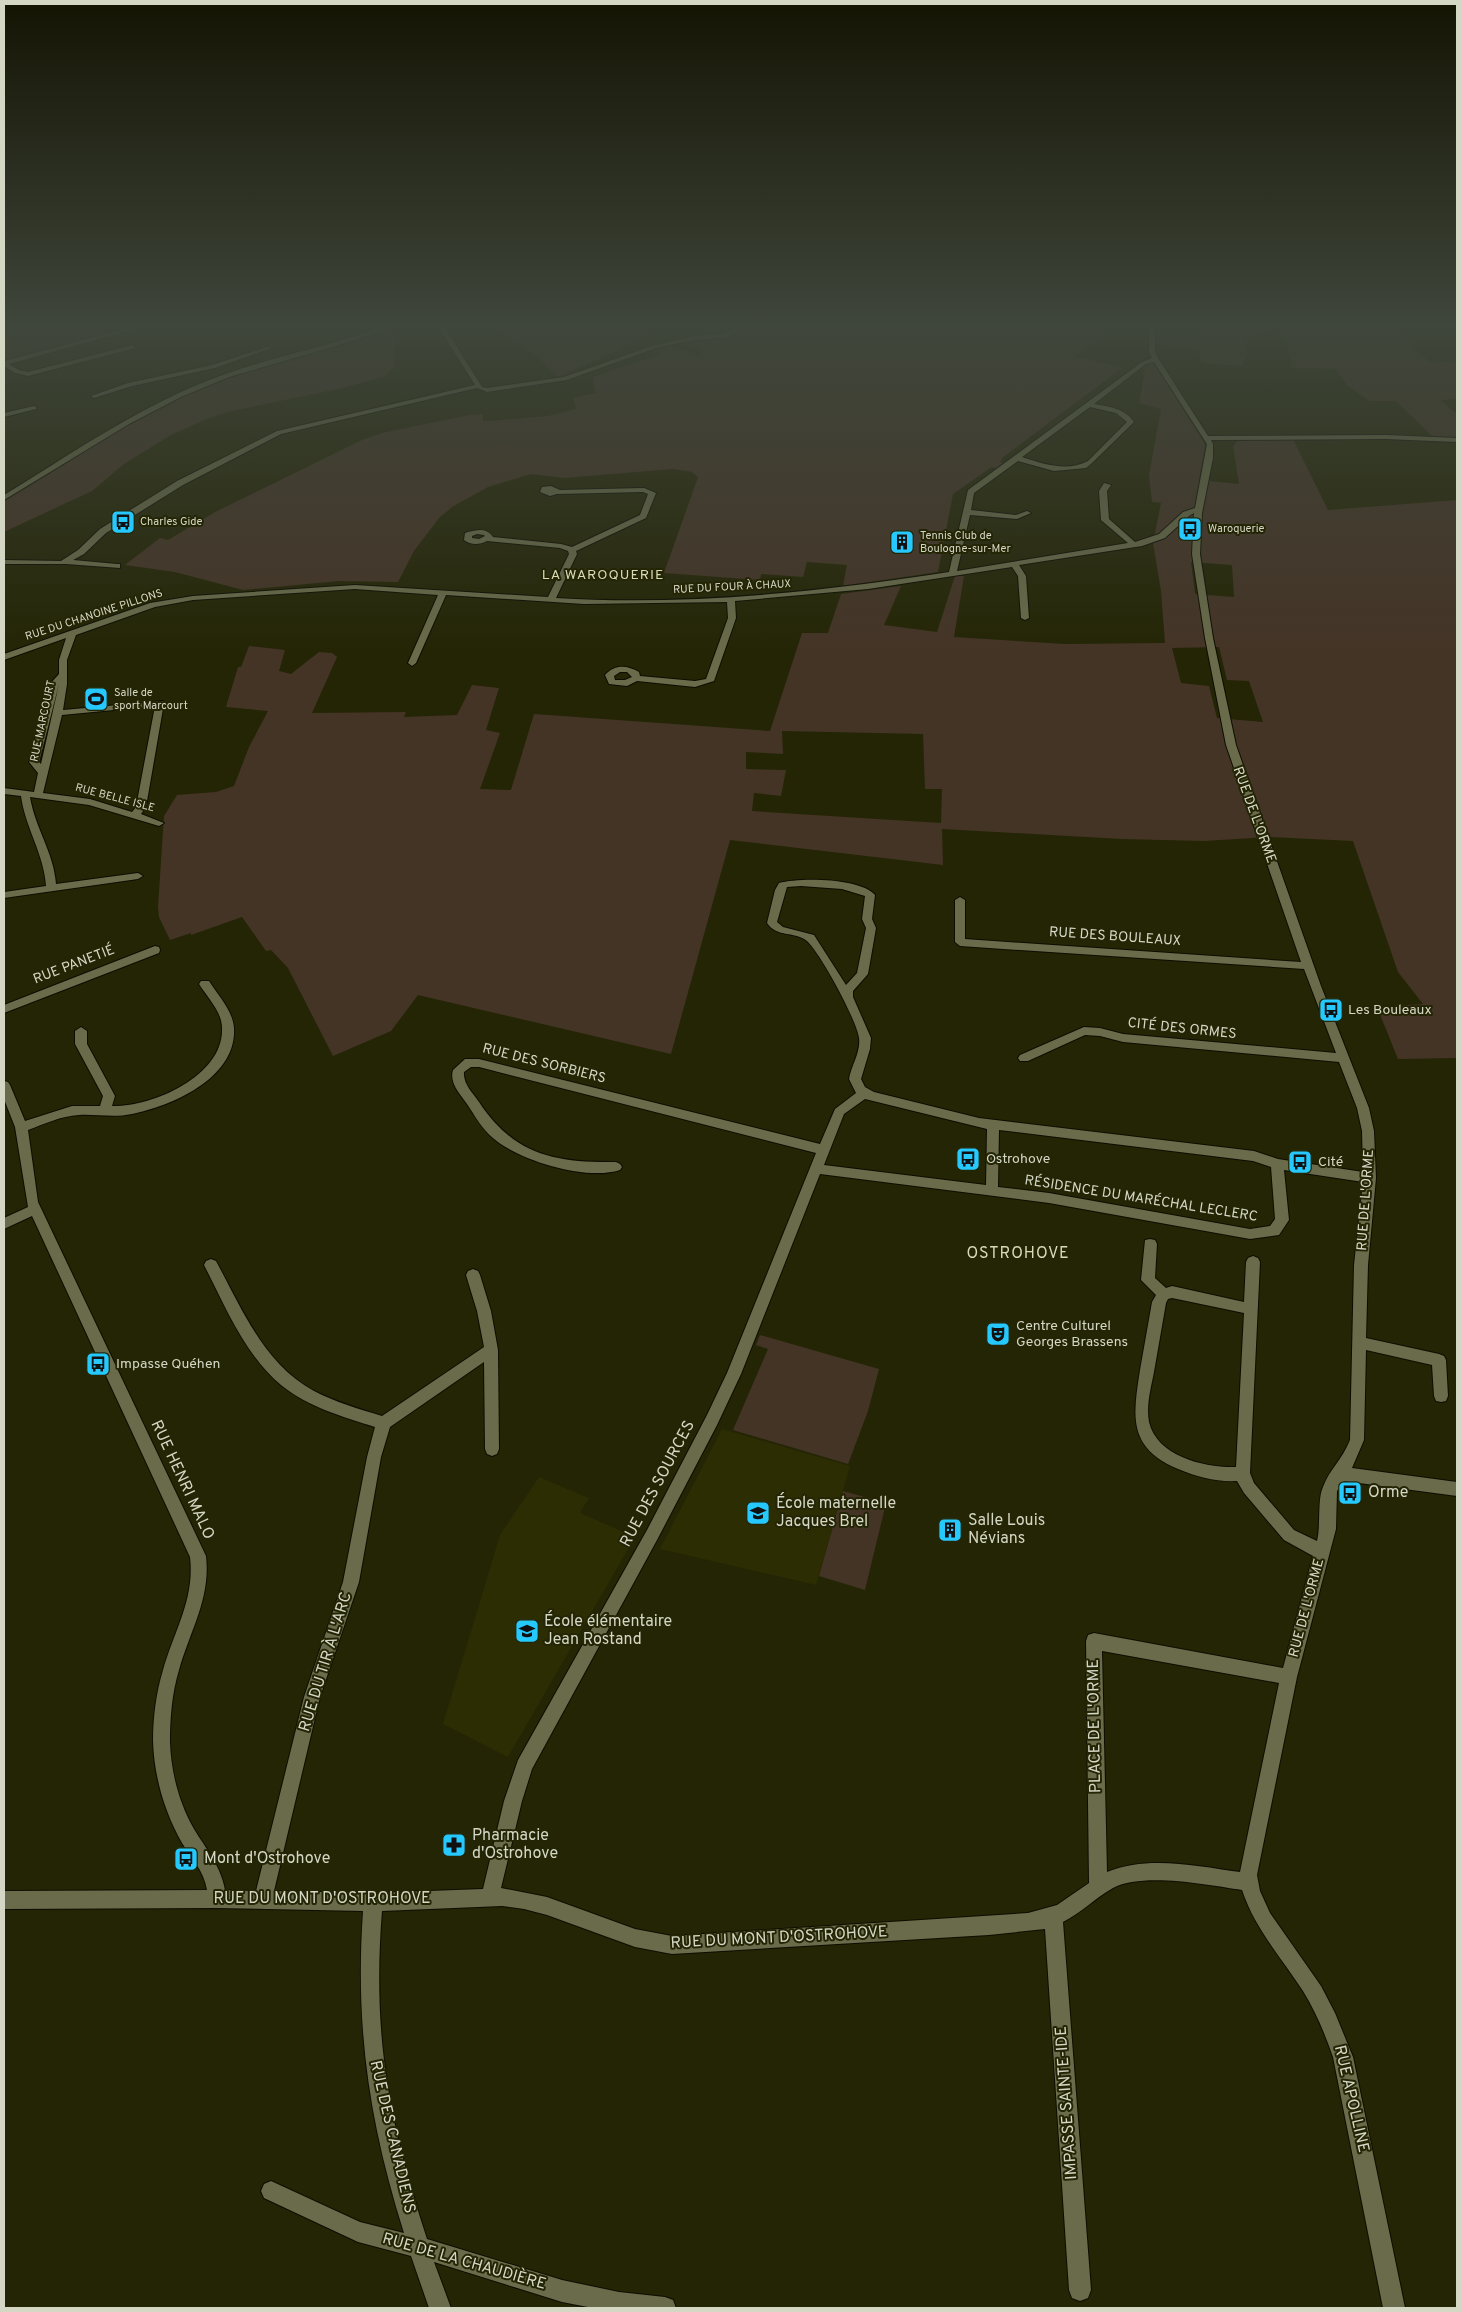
<svg xmlns="http://www.w3.org/2000/svg" width="1461" height="2312" font-family="Overpass,sans-serif">
<style>
.built{fill:#2c2d03}
.green{fill:#443426;fill-rule:evenodd}
.lines{fill:none;stroke-linecap:round;stroke-linejoin:round}
.minor-casing{stroke:#0d0d00;stroke-width:2}
.tertiary-casing{stroke:#0d0d00;stroke-width:2}
.minor{fill:#696b4a;fill-rule:evenodd}
.tertiary{fill:#696b4a;fill-rule:evenodd}
.labels{text-anchor:middle;dominant-baseline:central;stroke-width:4;stroke-linejoin:round;paint-order:stroke}
.far-poi-label{font-size:11px;fill:#d5d7c5;stroke:#242505;text-anchor:start}
.far-street-label{font-size:11px;fill:#d5d7c5;stroke:#242505}
.far-quarter-label{font-size:14px;letter-spacing:1px;fill:#d8dbb6;stroke:#242505}
.street-label{font-size:14px;fill:#d5d7c5;stroke:#242505}
.poi-label{font-size:14px;fill:#d5d7c5;stroke:#242505;text-anchor:start}
.quarter-label{font-size:16px;letter-spacing:1px;fill:#d8dbb6;stroke:#242505}
.near-street-label{font-size:16px;fill:#d5d7c5;stroke:#242505}
.near-poi-label{font-size:16px;fill:#d5d7c5;stroke:#242505;text-anchor:start}
</style>
<rect width="100%" height="100%" fill="#242505"/>
<path class="built" d="M 722,1429 L 850,1466 L 816,1585 L 660,1549 Z
M 539,1477 L 589,1498 L 580,1513 L 635,1537 L 508,1757 L 443,1724 L 500,1535 Z"/>
<path class="green" d="M 4,328 L 98,328 L 107,333 L 4,361 Z
M 497,328 L 652,328 L 619,350 L 558,377 L 535,355 Z
M 744,328 L 1100,328 L 1111,330 L 1074,356 L 1122,368 L 1002,458 L 1000,462 L 1003,463 L 996,468 L 992,467 L 953,494 L 938,572 L 843,586 L 847,565 L 807,562 L 803,577 L 761,574 L 760,580 L 664,573 L 698,477 L 692,472 L 673,469 L 564,478 L 531,474 L 488,487 L 452,507 L 439,518 L 414,551 L 398,582 L 339,581 L 243,590 L 175,572 L 125,565 L 160,538 L 168,540 L 215,512 L 362,440 L 382,433 L 469,415 L 483,414 L 483,421 L 490,421 L 548,416 L 576,409 L 573,398 L 596,393 L 593,377 L 661,354 L 651,349 L 665,345 L 698,355 L 703,351 L 680,342 L 725,337 Z
M 1206,328 L 1390,328 L 1430,362 L 1453,361 L 1457,364 L 1457,399 L 1440,400 L 1457,414 L 1457,441 L 1438,442 L 1396,401 L 1370,401 L 1347,385 L 1336,369 L 1292,368 L 1283,329 L 1273,329 L 1244,338 L 1247,355 L 1242,366 L 1201,363 L 1199,350 L 1161,346 L 1160,337 L 1195,338 L 1198,330 Z
M 390,330 L 395,336 L 395,367 L 383,377 L 342,388 L 227,412 L 204,420 L 171,435 L 124,464 L 92,491 L 4,532 L 4,501 C 70,464 131,417 201,388 C 262,362 328,352 390,330 Z
M 1148,363 L 1154,364 L 1202,439 L 1205,446 L 1199,480 L 1239,484 L 1233,446 L 1240,438 L 1293,439 L 1328,510 L 1457,500 L 1457,1058 L 1398,1059 L 1377,1007 L 1423,1004 L 1398,972 L 1353,841 L 1269,837 L 1204,841 L 1122,839 L 942,829 L 943,865 L 730,840 L 671,1054 L 418,995 L 391,1031 L 333,1056 L 288,968 L 271,950 L 266,951 L 242,917 L 191,935 L 191,933 L 170,940 L 159,917 L 158,907 L 164,816 L 177,795 L 216,792 L 234,786 L 249,747 L 268,711 L 226,707 L 238,667 L 241,667 L 249,646 L 285,650 L 279,671 L 291,674 L 319,652 L 332,653 L 337,657 L 312,713 L 406,712 L 404,717 L 457,715 L 472,685 L 499,688 L 486,730 L 500,733 L 480,789 L 511,790 L 534,714 L 770,731 L 802,633 L 828,633 L 841,594 L 901,586 L 884,625 L 937,632 L 955,576 L 964,576 L 954,637 L 1065,644 L 1165,643 L 1161,591 L 1153,543 L 1161,503 L 1152,502 L 1149,475 L 1161,409 L 1139,403 L 1145,371 L 1142,367 ZM 1191,562 L 1232,565 L 1234,597 L 1195,594 ZM 1219,647 L 1227,680 L 1249,681 L 1263,722 L 1217,718 L 1209,686 L 1181,683 L 1172,648 ZM 782,731 L 923,734 L 925,789 L 942,789 L 941,823 L 752,811 L 754,793 L 781,796 L 786,770 L 746,769 L 746,752 L 783,754 Z
M 760,1335 L 879,1369 L 868,1411 L 848,1464 L 733,1430 L 768,1349 L 756,1345 Z
M 843,1491 L 886,1503 L 865,1590 L 819,1576 Z"/>
<g class="lines">
<g class="minor-casing">
<path id="minor" d="M 128,328 L 139,328 L 9,364 L 19,370 L 28,372 L 133,345 L 135,348 L 28,376 L 15,373 L 4,366 L 4,361 Z
M 439,328 L 445,328 L 482,387 L 487,388 L 564,377 L 652,346 L 694,336 L 723,334 L 734,328 L 742,328 L 724,338 L 694,340 L 656,348 L 567,380 L 487,392 L 477,388 L 281,434 L 183,485 L 106,533 L 84,554 L 73,560 L 117,564 L 120,564 L 120,568 L 66,564 L 4,564 L 4,560 L 61,561 L 78,550 L 100,529 L 177,481 L 277,431 L 475,385 Z
M 1149,328 L 1155,328 L 1155,352 L 1158,358 L 1208,436 L 1386,435 L 1457,438 L 1457,442 L 1386,439 L 1211,440 L 1213,444 L 1213,458 L 1202,513 L 1200,554 L 1213,638 L 1236,745 L 1321,986 L 1369,1108 L 1374,1131 L 1376,1178 L 1368,1265 L 1366,1338 L 1439,1354 L 1444,1356 L 1446,1360 L 1448,1396 L 1446,1401 L 1441,1402 L 1436,1401 L 1434,1396 L 1432,1365 L 1366,1350 L 1364,1440 L 1352,1468 L 1457,1482 L 1457,1496 L 1344,1481 L 1337,1491 L 1336,1529 L 1297,1677 L 1257,1875 L 1260,1891 L 1270,1913 L 1321,1986 L 1335,2013 L 1353,2057 L 1405,2308 L 1383,2308 L 1333,2057 C 1325,2034 1316,2012 1303,1991 C 1281,1957 1255,1929 1242,1890 C 1208,1885 1143,1872 1113,1888 C 1095,1898 1081,1913 1063,1922 L 1091,2290 L 1088,2298 L 1080,2301 L 1072,2298 L 1069,2290 L 1045,1929 L 989,1935 L 672,1954 L 635,1947 L 547,1915 L 524,1909 L 502,1906 L 382,1911 C 378,1961 378,2011 384,2060 C 391,2121 408,2181 427,2239 L 562,2280 L 619,2292 L 665,2297 L 673,2300 L 676,2308 L 593,2308 L 562,2302 L 434,2262 L 451,2308 L 429,2308 L 411,2256 L 358,2242 L 264,2198 L 261,2191 L 264,2184 L 271,2181 L 360,2222 L 404,2233 C 369,2122 355,2027 363,1911 L 216,1908 L 4,1909 L 4,1891 L 207,1890 C 204,1871 192,1859 182,1843 C 165,1813 154,1777 153,1741 C 153,1718 156,1693 163,1670 C 174,1631 195,1599 190,1557 L 32,1216 L 4,1229 L 4,1218 L 28,1207 L 15,1127 L 4,1099 L 4,1081 L 8,1082 L 10,1085 L 25,1121 L 72,1106 L 100,1106 L 103,1096 L 75,1044 L 75,1031 L 81,1027 L 87,1031 L 87,1044 L 115,1096 L 112,1106 C 152,1107 224,1076 222,1028 C 222,1012 208,998 199,984 L 201,981 L 209,981 C 218,995 233,1011 234,1028 C 237,1078 172,1106 132,1114 C 114,1118 96,1114 79,1115 C 61,1116 44,1124 28,1130 L 38,1202 L 206,1556 C 211,1598 190,1631 179,1670 C 172,1693 170,1718 170,1742 C 171,1772 179,1803 194,1829 C 206,1849 221,1866 225,1890 L 256,1891 L 304,1697 L 343,1582 L 367,1457 L 375,1427 C 343,1417 308,1407 281,1385 C 245,1355 225,1306 204,1265 L 206,1261 L 211,1259 L 216,1261 C 242,1309 264,1364 314,1391 C 335,1402 359,1409 382,1416 L 484,1347 L 477,1311 L 466,1275 L 468,1271 L 473,1269 L 478,1271 L 480,1275 L 491,1311 L 498,1350 L 499,1449 L 497,1454 L 492,1456 L 487,1454 L 485,1449 L 484,1362 L 390,1427 L 381,1457 L 359,1582 L 320,1697 L 274,1891 L 373,1893 L 483,1889 L 504,1801 L 518,1760 L 647,1530 L 707,1415 L 727,1373 L 816,1153 L 479,1067 L 471,1067 L 464,1072 C 463,1084 473,1093 479,1102 C 514,1155 555,1163 616,1162 L 620,1164 L 622,1167 L 620,1170 C 587,1181 519,1161 493,1138 C 482,1129 475,1116 467,1104 C 460,1094 449,1083 453,1070 L 465,1059 L 479,1059 L 820,1144 L 835,1109 L 856,1093 L 849,1079 C 851,1066 861,1052 859,1038 C 857,1021 821,954 807,941 C 795,931 777,938 767,923 L 775,890 L 779,883 C 800,877 861,878 875,895 L 872,919 L 876,928 L 868,974 L 853,991 L 853,997 L 871,1038 L 870,1049 L 861,1079 L 865,1087 L 874,1092 L 979,1118 L 1254,1151 L 1278,1159 L 1363,1172 L 1362,1131 L 1357,1108 L 1339,1062 L 1123,1042 L 1100,1036 L 1085,1035 L 1028,1061 L 1020,1061 L 1018,1058 L 1020,1055 L 1084,1027 L 1100,1028 L 1123,1034 L 1336,1053 L 1304,969 L 960,946 L 955,942 L 955,900 L 960,897 L 965,900 L 965,939 L 1301,962 L 1226,745 L 1205,638 L 1192,554 L 1194,513 L 1189,516 L 1165,538 L 1142,546 L 1019,565 L 1026,576 L 1029,618 L 1025,620 L 1021,618 L 1018,576 L 1012,567 L 868,589 L 735,601 L 736,618 L 714,681 L 695,687 L 637,681 L 627,686 L 609,684 L 605,675 C 615,664 627,665 639,672 L 640,676 L 695,681 L 706,679 L 728,618 L 727,602 L 584,604 L 446,595 L 416,663 L 412,666 L 408,663 L 438,595 L 355,589 L 193,600 L 155,607 L 76,635 L 67,660 L 67,684 L 63,710 L 163,701 L 164,703 L 146,807 L 141,814 L 164,823 L 159,826 L 89,805 L 30,797 C 35,828 54,853 56,884 L 138,873 L 143,876 L 138,879 L 4,898 L 4,892 L 46,886 C 44,854 25,827 21,796 L 4,794 L 4,788 L 34,792 L 38,773 L 29,762 L 50,684 L 59,674 L 59,660 L 66,638 L 4,660 L 4,654 L 150,603 L 193,596 L 355,585 L 548,597 L 569,554 L 568,551 L 560,548 L 487,541 C 480,545 470,545 464,540 L 465,533 C 476,530 486,527 493,537 L 561,544 L 572,547 L 640,515 L 648,494 L 643,492 L 557,494 L 550,496 L 540,492 L 542,487 L 551,486 L 560,490 L 644,488 L 656,493 L 646,518 L 576,551 L 577,554 L 556,598 C 685,606 821,592 949,572 L 968,490 L 1142,362 L 1152,358 L 1149,352 ZM 1154,362 L 1207,444 L 1195,508 L 1183,512 L 1159,534 L 1135,542 L 1109,519 L 1107,491 L 1111,485 L 1104,483 L 1099,491 L 1101,520 L 1128,543 L 957,571 L 970,515 L 1017,519 L 1031,513 L 1027,511 L 1016,515 L 971,510 L 974,493 L 1018,461 L 1054,471 L 1086,468 L 1092,463 L 1134,422 C 1125,408 1109,407 1094,404 L 1146,364 ZM 1090,407 L 1116,413 L 1127,422 L 1088,461 C 1067,472 1043,464 1022,457 ZM 477,534 L 484,535 L 485,536 L 479,539 L 472,538 L 472,536 ZM 620,672 L 627,672 L 632,677 L 625,680 L 615,680 L 614,676 ZM 59,684 L 41,764 L 39,762 ZM 155,706 L 136,807 L 132,812 L 90,799 L 43,793 L 62,715 ZM 801,886 L 842,889 L 865,896 L 862,919 L 866,928 L 857,973 L 846,985 L 814,935 L 783,927 L 777,922 L 787,887 ZM 865,1099 L 987,1129 L 986,1185 L 824,1165 L 844,1114 ZM 999,1130 L 1253,1161 L 1271,1167 L 1275,1219 L 1270,1226 L 1250,1229 L 1049,1193 L 998,1187 ZM 1284,1170 L 1363,1182 L 1354,1265 L 1350,1440 C 1342,1460 1329,1470 1323,1487 C 1317,1500 1321,1525 1317,1541 L 1294,1530 L 1254,1483 L 1250,1473 L 1260,1262 L 1258,1258 L 1253,1256 L 1248,1258 L 1246,1262 L 1244,1302 L 1172,1286 L 1166,1288 L 1155,1278 L 1157,1244 L 1155,1240 L 1150,1239 L 1145,1240 L 1141,1280 L 1156,1295 L 1152,1302 C 1148,1325 1144,1347 1140,1370 C 1133,1415 1127,1448 1178,1469 C 1197,1477 1216,1482 1237,1481 L 1244,1493 L 1284,1540 L 1313,1556 L 1283,1668 L 1094,1633 L 1088,1635 L 1086,1641 L 1089,1883 L 1057,1905 L 1028,1913 L 672,1936 L 635,1929 L 547,1897 L 501,1888 L 522,1801 L 532,1769 L 657,1540 L 717,1425 L 741,1374 L 820,1174 L 1049,1203 L 1250,1239 L 1279,1235 L 1289,1220 ZM 1172,1298 L 1244,1313 L 1236,1467 C 1206,1468 1157,1457 1149,1422 C 1146,1405 1151,1388 1154,1372 C 1158,1349 1162,1326 1166,1303 L 1168,1299 ZM 1102,1651 L 1279,1683 L 1240,1872 C 1197,1866 1148,1855 1107,1872 Z
M 267,347 L 272,348 L 215,368 L 132,386 L 94,398 L 91,396 L 128,383 L 212,365 Z
M 34,406 L 37,408 L 36,409 L 4,417 L 4,413 Z
M 155,946 L 159,947 L 160,950 L 159,953 L 4,1013 L 4,1005 Z"/>
</g>
<g class="tertiary-casing">
<path id="tertiary" d="M 379,328 L 389,328 L 343,344 L 229,377 L 181,397 L 129,424 L 4,500 L 4,495 C 68,456 131,412 202,383 C 259,359 321,349 379,328 Z"/>
</g>
<use href="#minor" class="minor"/>
<use href="#tertiary" class="tertiary"/>
</g>
<linearGradient id="sky" x2="0" y2="1"><stop stop-color="#141403"/><stop offset="0.5" stop-color="#3f463b"/><stop offset="1" stop-color="#3f463b" stop-opacity="0"/></linearGradient>
<rect width="1461" height="652" fill="url(#sky)"/>
<defs>
<g id="bus-square" transform="scale(1.25)"><rect x="-9" y="-9" width="18" height="18" rx="4" fill="#26c9fe" stroke="#242505"/><path d="M-5-6H5V4H4V6H2V4H-2V6H-4V4H-5ZM-3.5-4V0h7V-4ZM-3.5 1.2v1.5H-2V1.2ZM2 1.2v1.5H3.5V1.2Z" fill="#111"/></g>
<g id="building-square" transform="scale(1.25)"><rect x="-9" y="-9" width="18" height="18" rx="4" fill="#26c9fe" stroke="#242505"/><path d="M-4-6H4V6H1V3H-1V6H-4ZM-2.5-4.3h1.7v1.8h-1.7ZM.8-4.3h1.7v1.8H.8ZM-2.5-1h1.7V.8h-1.7ZM.8-1h1.7V.8H.8Z" fill="#111"/></g>
<g id="stadium-square" transform="scale(1.25)"><rect x="-9" y="-9" width="18" height="18" rx="4" fill="#26c9fe" stroke="#242505"/><path d="M0-5a6.5 5 0 1 0 0 10a6.5 5 0 1 0 0-10ZM-3.5-1.8h7v3.6h-7Z" fill="#111"/></g>
<g id="theatre-square" transform="scale(1.25)"><rect x="-9" y="-9" width="18" height="18" rx="4" fill="#26c9fe" stroke="#242505"/><path d="M-5-5.5Q0-4 5-5.5V0Q5 5 0 6Q-5 5-5 0ZM-3.3-2.5H-1v1.5H-3.3ZM1-2.5H3.3v1.5H1ZM-2.8 1Q0 5.5 2.8 1Z" fill="#111"/></g>
<g id="school-square" transform="scale(1.25)"><rect x="-9" y="-9" width="18" height="18" rx="4" fill="#26c9fe" stroke="#242505"/><path d="M0-5L7-2L0 1L-7-2ZM-4 1L0 2.5L4 1V4Q0 6-4 4Z" fill="#111"/></g>
<g id="pharmacy-square" transform="scale(1.25)"><rect x="-9" y="-9" width="18" height="18" rx="4" fill="#26c9fe" stroke="#242505"/><path d="M-2-6h4v4h4v4h-4v4h-4v-4h-4v-4h4Z" fill="#111"/></g>
</defs>
<g fill-rule="evenodd">
<use href="#bus-square" x="123" y="522"/>
<use href="#bus-square" x="1190" y="529"/>
<use href="#building-square" x="902" y="542"/>
<use href="#stadium-square" x="96" y="699"/>
<use href="#bus-square" x="1331" y="1010"/>
<use href="#bus-square" x="968" y="1159"/>
<use href="#bus-square" x="1300" y="1162"/>
<use href="#theatre-square" x="998" y="1334"/>
<use href="#bus-square" x="98" y="1364"/>
<use href="#bus-square" x="1350" y="1493"/>
<use href="#school-square" x="758" y="1513"/>
<use href="#building-square" x="950" y="1530"/>
<use href="#school-square" x="527" y="1631"/>
<use href="#pharmacy-square" x="454" y="1845"/>
<use href="#bus-square" x="186" y="1859"/>
</g>
<g class="labels">
<g class="far-poi-label">
<text x="140" y="522">Charles Gide</text>
<text x="1208" y="529">Waroquerie</text>
<text x="920" y="536">Tennis Club de<tspan x="920" dy="13">Boulogne-sur-Mer</tspan></text>
<text x="114" y="693">Salle de<tspan x="114" dy="13">sport Marcourt</tspan></text>
</g>
<g class="far-street-label">
<text transform="translate(732 587) rotate(-3)">RUE DU FOUR À CHAUX</text>
<text transform="translate(94 615) rotate(-18)">RUE DU CHANOINE PILLONS</text>
<text transform="translate(43 721) rotate(-78)">RUE MARCOURT</text>
<text transform="translate(115 798) rotate(15)">RUE BELLE ISLE</text>
</g>
<g class="far-quarter-label">
<text x="603" y="575">LA WAROQUERIE</text>
</g>
<g class="street-label">
<text transform="translate(1254 815) rotate(70)">RUE DE L'ORME</text>
<text transform="translate(1115 937) rotate(4)">RUE DES BOULEAUX</text>
<text transform="translate(74 965) rotate(-21)">RUE PANETIÉ</text>
<text transform="translate(1182 1029) rotate(6)">CITÉ DES ORMES</text>
<text transform="translate(544 1064) rotate(14)">RUE DES SORBIERS</text>
<text transform="translate(1141 1199) rotate(9)">RÉSIDENCE DU MARÉCHAL LECLERC</text>
<text transform="translate(1366 1200) rotate(-86)">RUE DE L'ORME</text>
<text transform="translate(1307 1608) rotate(-75)">RUE DE L'ORME</text>
</g>
<g class="poi-label">
<text x="1348" y="1010">Les Bouleaux</text>
<text x="986" y="1159">Ostrohove</text>
<text x="1318" y="1162">Cité</text>
<text x="1016" y="1326">Centre Culturel<tspan x="1016" dy="16">Georges Brassens</tspan></text>
<text x="116" y="1364">Impasse Quéhen</text>
</g>
<g class="quarter-label">
<text x="1018" y="1254">OSTROHOVE</text>
</g>
<g class="near-street-label">
<text transform="translate(182 1480) rotate(65)">RUE HENRI MALO</text>
<text transform="translate(658 1484) rotate(-62)">RUE DES SOURCES</text>
<text transform="translate(326 1662) rotate(-73)">RUE DU TIR À L'ARC</text>
<text transform="translate(1095 1726) rotate(-91)">PLACE DE L'ORME</text>
<text x="322" y="1899">RUE DU MONT D'OSTROHOVE</text>
<text transform="translate(779 1938) rotate(-3)">RUE DU MONT D'OSTROHOVE</text>
<text transform="translate(1351 2099) rotate(77)">RUE APOLLINE</text>
<text transform="translate(1067 2103) rotate(-94)">IMPASSE SAINTE-IDE</text>
<text transform="translate(392 2137) rotate(77)">RUE DES CANADIENS</text>
<text transform="translate(464 2262) rotate(16)">RUE DE LA CHAUDIÈRE</text>
</g>
<g class="near-poi-label">
<text x="1368" y="1493">Orme</text>
<text x="776" y="1504">École maternelle<tspan x="776" dy="18">Jacques Brel</tspan></text>
<text x="968" y="1521">Salle Louis<tspan x="968" dy="18">Névians</tspan></text>
<text x="544" y="1622">École élémentaire<tspan x="544" dy="18">Jean Rostand</tspan></text>
<text x="472" y="1836">Pharmacie<tspan x="472" dy="18">d'Ostrohove</tspan></text>
<text x="204" y="1859">Mont d'Ostrohove</text>
</g>
</g>
<rect width="1461" height="2312" fill="none" stroke="#d5d7c5" stroke-width="10"/>
</svg>
